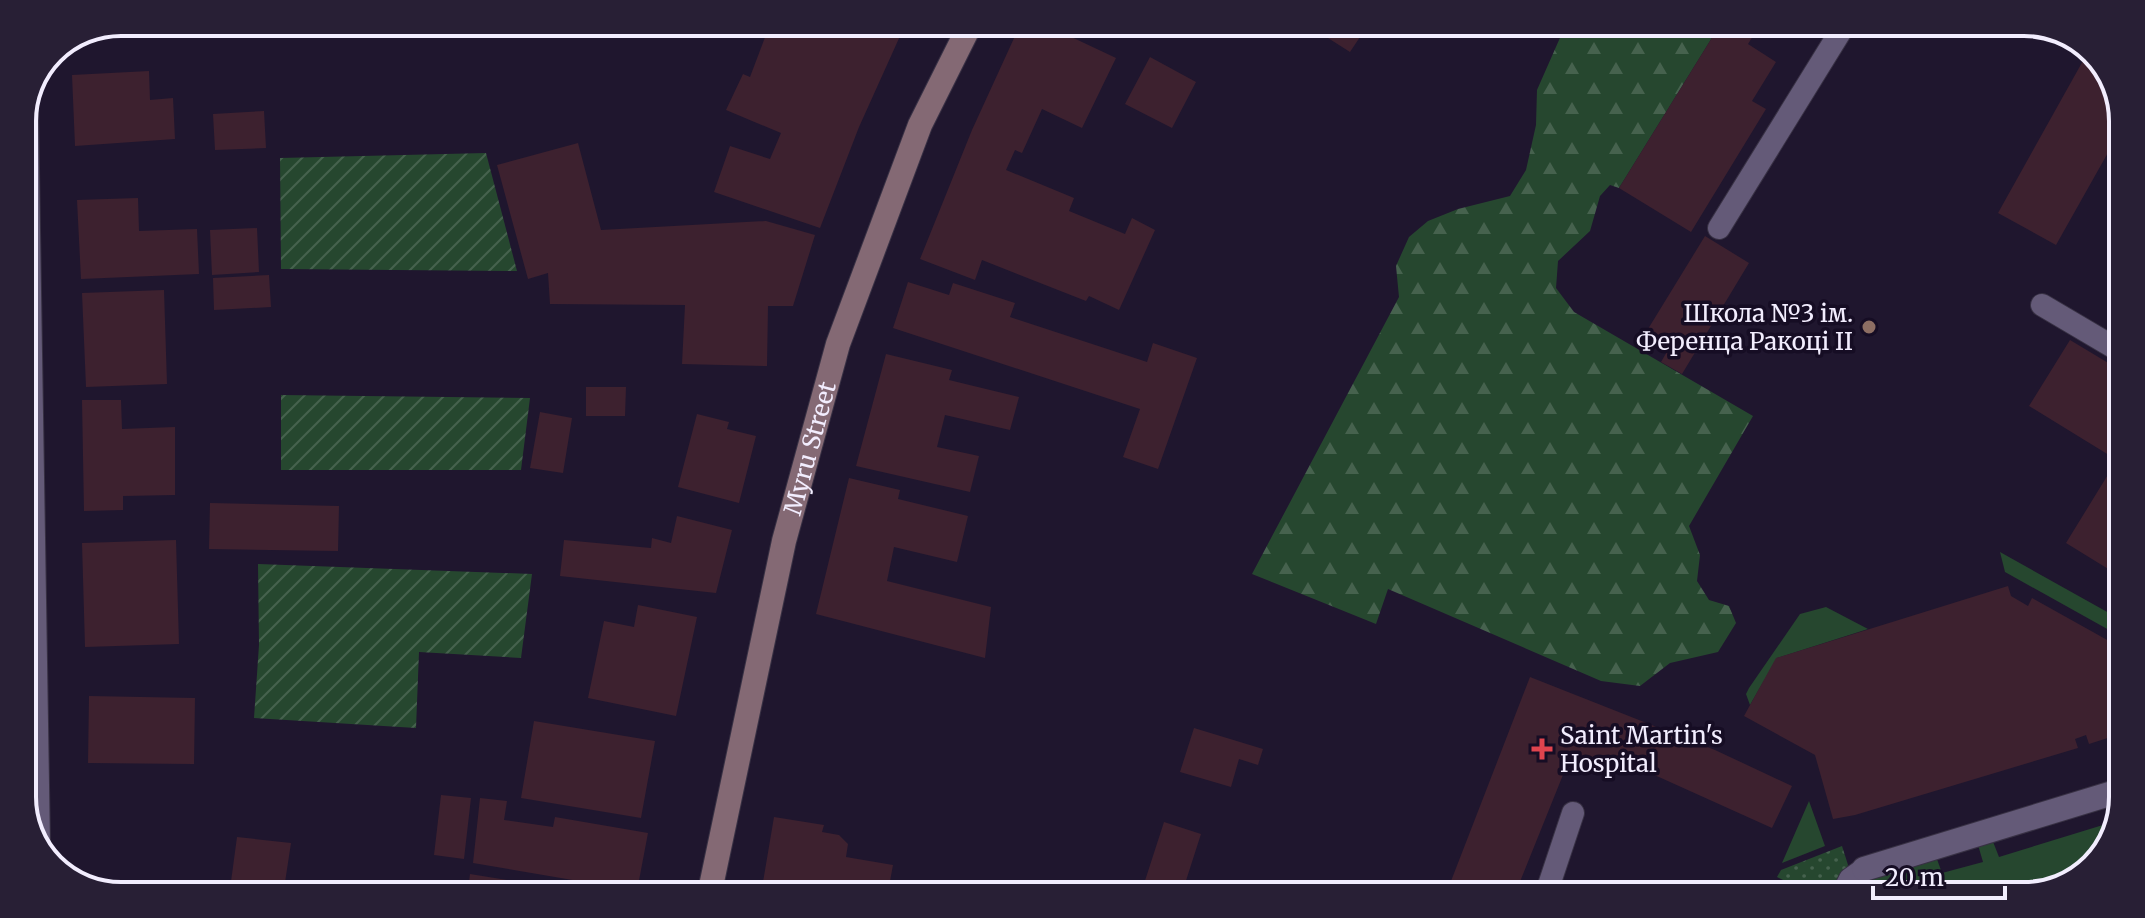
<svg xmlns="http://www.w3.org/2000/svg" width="2145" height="918" font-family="Merriweather,serif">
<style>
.grass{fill:#26472f}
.forest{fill:url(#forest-firs)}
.park{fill:url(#park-dots)}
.garden{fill:url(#garden-furrows)}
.building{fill:#3d212f}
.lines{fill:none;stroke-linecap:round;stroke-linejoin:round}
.service-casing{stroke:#383144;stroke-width:24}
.minor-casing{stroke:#383144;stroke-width:26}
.secondary-casing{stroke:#383144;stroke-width:26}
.service{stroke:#645a78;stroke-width:22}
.minor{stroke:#645a78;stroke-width:24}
.secondary{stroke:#846974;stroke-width:24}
.education-dot{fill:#8d6e63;stroke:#160d24;stroke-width:3}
.health-dot{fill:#e0444e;stroke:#160d24;stroke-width:3}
.labels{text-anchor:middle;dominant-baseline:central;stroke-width:7;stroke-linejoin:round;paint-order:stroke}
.poi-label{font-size:24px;fill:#f2edfe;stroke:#160d24;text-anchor:end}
.street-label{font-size:24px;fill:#f2edfe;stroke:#160d24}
.rim{fill:none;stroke:#f2edfe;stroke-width:4}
</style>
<defs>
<pattern id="forest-firs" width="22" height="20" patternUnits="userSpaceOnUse" patternTransform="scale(2)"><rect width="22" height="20" fill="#26472f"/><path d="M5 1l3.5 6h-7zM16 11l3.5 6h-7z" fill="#46624e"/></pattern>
<pattern id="park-dots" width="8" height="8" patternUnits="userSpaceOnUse" patternTransform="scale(2)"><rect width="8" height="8" fill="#26472f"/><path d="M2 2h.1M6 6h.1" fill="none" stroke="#46624e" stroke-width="1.8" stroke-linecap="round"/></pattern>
<pattern id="garden-furrows" width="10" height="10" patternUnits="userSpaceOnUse" patternTransform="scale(2)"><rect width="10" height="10" fill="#26472f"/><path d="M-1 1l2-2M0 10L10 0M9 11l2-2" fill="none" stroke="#46624e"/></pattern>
</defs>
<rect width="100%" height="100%" fill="#1f162e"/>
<path class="grass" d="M 2000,552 L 2118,618 L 2118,635 L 2005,572 Z
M 1826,607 L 1868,629 L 1777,658 L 1750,705 L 1746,694 L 1749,688 L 1800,614 Z
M 1809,801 L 1825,846 L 1782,863 Z
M 2116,821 L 2116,835 L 2080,879 L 2025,896 L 1846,895 L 1851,883 L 1934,851 L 1942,873 L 1983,862 L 1976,838 L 1990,834 L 1999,857 Z
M 1777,880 L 1808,895 L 1770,895 Z"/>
<path class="forest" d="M 1568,27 L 1718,28 L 1619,188 L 1610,185 L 1600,196 L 1590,231 L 1558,261 L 1556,288 L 1574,312 L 1753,416 L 1689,526 L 1700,555 L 1697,581 L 1709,600 L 1729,606 L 1736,623 L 1718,652 L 1670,663 L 1640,686 L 1601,681 L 1388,589 L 1376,624 L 1252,574 L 1399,297 L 1396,266 L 1409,237 L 1428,221 L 1458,209 L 1510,196 L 1526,170 L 1536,125 L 1537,90 L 1563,31 Z"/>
<path class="park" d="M 1842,846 L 1848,865 L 1835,895 L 1814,895 L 1777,877 L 1781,870 Z"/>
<path class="garden" d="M 486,153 L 517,271 L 281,269 L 280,158 Z
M 281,395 L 530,398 L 521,470 L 281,470 Z
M 258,564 L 532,574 L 521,658 L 419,652 L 416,728 L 254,718 L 259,645 Z"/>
<path class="building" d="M 770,24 L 785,25 L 810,37 L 816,25 L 905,25 L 859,127 L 820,228 L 714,192 L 730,146 L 770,159 L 781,133 L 726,110 L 743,74 L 750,77 Z
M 1020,25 L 1048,26 L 1116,58 L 1082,128 L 1042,109 L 1022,153 L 1015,150 L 1006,170 L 1074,198 L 1069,211 L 1125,234 L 1132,218 L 1155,230 L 1119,310 L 1089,296 L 1086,301 L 982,260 L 975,280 L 920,259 L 972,130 Z
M 1320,27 L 1351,27 L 1362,34 L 1350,52 L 1317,31 Z
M 1718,28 L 1758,28 L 1748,44 L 1776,62 L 1752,101 L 1766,109 L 1691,232 L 1619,188 Z
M 2089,50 L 2103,61 L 2123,114 L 2123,126 L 2056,245 L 1998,213 Z
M 1150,57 L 1196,82 L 1172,128 L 1125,104 Z
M 149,71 L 150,100 L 173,98 L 175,139 L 75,146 L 72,75 Z
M 264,111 L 266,148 L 215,150 L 213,114 Z
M 578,143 L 601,230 L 766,221 L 815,235 L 793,306 L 768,306 L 767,366 L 682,364 L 685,305 L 550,304 L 548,273 L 528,279 L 497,165 Z
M 138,198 L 139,231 L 197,229 L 199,274 L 81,279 L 77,200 Z
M 257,228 L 259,272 L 212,275 L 210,230 Z
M 1705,236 L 1749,263 L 1682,374 L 1661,362 L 1672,343 L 1648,329 Z
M 269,275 L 271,307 L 214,310 L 213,278 Z
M 908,282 L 949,295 L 953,283 L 1015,303 L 1010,317 L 1147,362 L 1153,343 L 1197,358 L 1158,469 L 1123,457 L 1140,409 L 893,328 Z
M 164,290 L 167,384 L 86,387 L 82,293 Z
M 2070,340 L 2120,370 L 2118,575 L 2066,543 L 2117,460 L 2029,406 Z
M 886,354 L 952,370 L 949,380 L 1019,397 L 1010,430 L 945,415 L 937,447 L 979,456 L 970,492 L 856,466 Z
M 586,387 L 626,387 L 625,416 L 586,416 Z
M 82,400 L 121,400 L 122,429 L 175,427 L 175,495 L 123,496 L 123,510 L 84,511 Z
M 540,412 L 572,418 L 563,473 L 530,468 Z
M 697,414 L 729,422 L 727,429 L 756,436 L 739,503 L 678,487 Z
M 849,478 L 900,490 L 898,499 L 968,516 L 957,562 L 894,547 L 887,581 L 991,607 L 985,658 L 816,614 Z
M 210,503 L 339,506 L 338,551 L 209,549 Z
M 677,516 L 732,530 L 716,593 L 560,576 L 564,540 L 651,548 L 652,538 L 671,543 Z
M 176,540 L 179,644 L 85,647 L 82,543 Z
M 2008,586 L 2011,596 L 2028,606 L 2032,598 L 2118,646 L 2117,735 L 2089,744 L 2086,735 L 2075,739 L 2078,748 L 1855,815 L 1833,819 L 1815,755 L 1744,716 L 1776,658 Z
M 638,605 L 697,617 L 676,716 L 588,698 L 604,621 L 634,627 Z
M 1530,677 L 1715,750 L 1792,786 L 1772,828 L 1619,759 L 1612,773 L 1571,755 L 1515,894 L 1446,894 Z
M 89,696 L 195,698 L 194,764 L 88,763 Z
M 534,721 L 655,741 L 641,818 L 521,798 Z
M 1194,728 L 1263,749 L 1258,765 L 1239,759 L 1231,787 L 1180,772 Z
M 441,795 L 471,798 L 464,859 L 434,855 Z
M 480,798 L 507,801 L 504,820 L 553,827 L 555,817 L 648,833 L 637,891 L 473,863 Z
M 774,817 L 824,825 L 822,832 L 839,835 L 848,844 L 846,857 L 893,865 L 888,892 L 825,891 L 763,882 Z
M 1164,822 L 1201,834 L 1182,893 L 1141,893 Z
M 237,837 L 291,843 L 284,889 L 230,889 Z
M 470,874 L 513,881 L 511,890 L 468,890 Z"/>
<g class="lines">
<g class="service-casing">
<path id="service" d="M 1719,228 L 1842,29
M 2042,305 L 2120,351
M 1546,894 L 1573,813
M 1842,895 L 1850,879 L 1864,869"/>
</g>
<g class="minor-casing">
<path id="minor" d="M 26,106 L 38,846
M 1864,869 L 2116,792"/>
</g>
<g class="secondary-casing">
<g id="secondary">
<path id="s1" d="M 710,891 L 784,541 L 838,344 L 920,125 L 970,25"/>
</g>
</g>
<use href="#service" class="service"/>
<use href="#minor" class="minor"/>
<use href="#secondary" class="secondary"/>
</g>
<circle class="education-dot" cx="1869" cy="327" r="8"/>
<path class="health-dot" d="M1538 737h8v8h8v8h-8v8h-8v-8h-8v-8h8z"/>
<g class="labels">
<g class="poi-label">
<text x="1853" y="313">Школа №3 ім.<tspan x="1853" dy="28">Ференца Ракоці II</tspan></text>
<text x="1560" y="735" text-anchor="start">Saint Martin's<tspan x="1560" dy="28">Hospital</tspan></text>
</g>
<g class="street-label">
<text stroke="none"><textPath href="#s1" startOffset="454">Myru Street</textPath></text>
</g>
</g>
<path d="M0 0H2145V918H0ZM121 36H2024A85 85 0 0 1 2109 121V797A85 85 0 0 1 2024 882H121A85 85 0 0 1 36 797V121A85 85 0 0 1 121 36Z" fill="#281f35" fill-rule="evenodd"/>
<path class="rim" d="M121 36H2024A85 85 0 0 1 2109 121V797A85 85 0 0 1 2024 882H121A85 85 0 0 1 36 797V121A85 85 0 0 1 121 36Z"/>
<path d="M1873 886v12h132v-12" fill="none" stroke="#f2edfe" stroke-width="4"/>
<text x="1885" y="886" font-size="24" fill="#f2edfe" stroke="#160d24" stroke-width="6" paint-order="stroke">20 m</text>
</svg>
